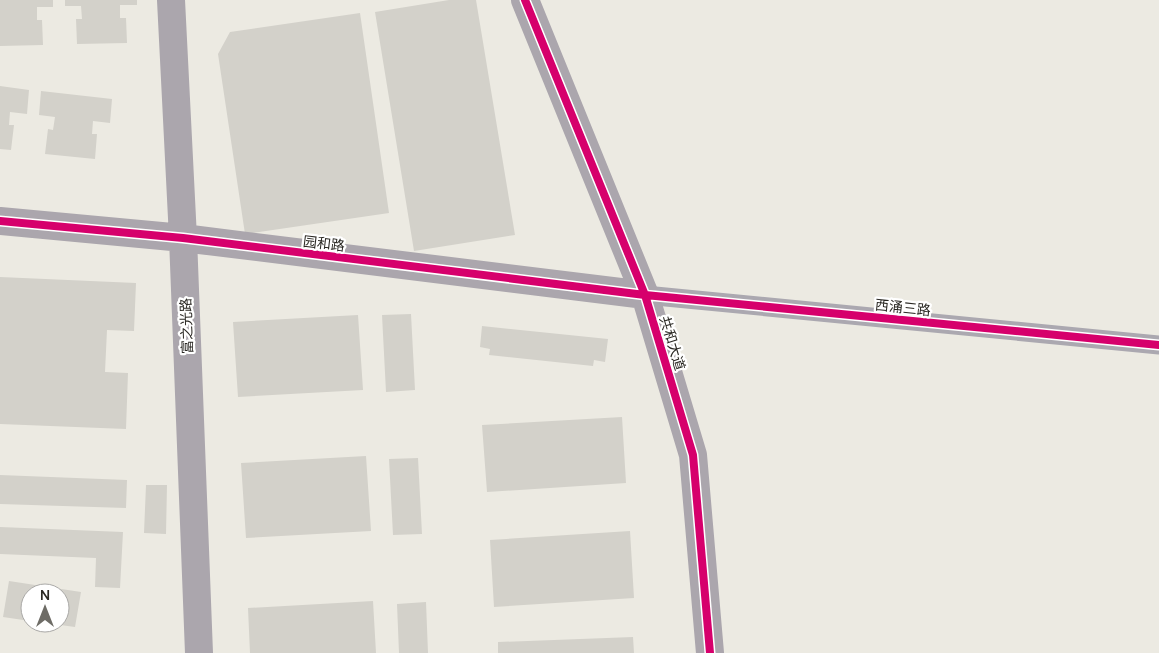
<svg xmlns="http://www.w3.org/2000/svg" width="1159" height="653" font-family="Manrope,'Noto Sans SC',sans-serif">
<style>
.building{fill:#d3d1ca}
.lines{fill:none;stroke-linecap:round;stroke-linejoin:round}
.street{stroke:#aba8b0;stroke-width:19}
.secondary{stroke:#aba6ad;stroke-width:28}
.cycleway-casing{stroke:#fff;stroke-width:11}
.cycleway{stroke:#d6006c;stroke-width:8}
.labels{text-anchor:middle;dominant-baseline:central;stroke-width:4.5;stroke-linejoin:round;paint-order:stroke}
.street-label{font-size:14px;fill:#2a2823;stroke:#fff}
</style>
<rect width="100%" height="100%" fill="#eceae2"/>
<path class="building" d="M 0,0 L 53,0 L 53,7 L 37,7 L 37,20 L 42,20 L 43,45 L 0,46 Z
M 65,0 L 137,0 L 137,5 L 120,5 L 120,18 L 126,18 L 127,43 L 77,44 L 76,19 L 82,19 L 81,6 L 65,6 Z
M 449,0 L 476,0 L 515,235 L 414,251 L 375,12 Z
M 360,13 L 389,213 L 245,234 L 218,54 L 230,32 Z
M 0,86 L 29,90 L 27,114 L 10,112 L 9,125 L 14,125 L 11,150 L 0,149 Z
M 41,91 L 112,99 L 110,123 L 93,121 L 92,134 L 97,134 L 95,159 L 45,154 L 48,129 L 53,130 L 55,117 L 39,115 Z
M 0,277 L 136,283 L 134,331 L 107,330 L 105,372 L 128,373 L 126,429 L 0,424 Z
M 411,314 L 415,390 L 386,392 L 382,315 Z
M 358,315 L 363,390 L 238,397 L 233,322 Z
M 482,326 L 608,339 L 605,362 L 594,360 L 593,366 L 489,355 L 490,349 L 480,347 Z
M 622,417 L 626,483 L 487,492 L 482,425 Z
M 366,456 L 371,531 L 246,538 L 241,463 Z
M 418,458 L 422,534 L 393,535 L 389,459 Z
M 0,475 L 127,480 L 126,508 L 0,504 Z
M 146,485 L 167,485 L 166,534 L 144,533 Z
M 0,527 L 123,532 L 120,588 L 95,587 L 96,558 L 0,554 Z
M 630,531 L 634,598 L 494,607 L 490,540 Z
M 9,581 L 81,592 L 75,627 L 53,624 L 60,623 L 60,593 L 30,593 L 30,621 L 3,617 Z
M 373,601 L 376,653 L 250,653 L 248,608 Z
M 426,602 L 428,653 L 399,653 L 397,604 Z
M 633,637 L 634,653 L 498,653 L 498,642 Z"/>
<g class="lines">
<path class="street" d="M 645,295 L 1159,345"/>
<path class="secondary" d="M 171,0 L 183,238 L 199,653
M 525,0 L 645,295 L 693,455 L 710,653
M 0,221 L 183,238 L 645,295"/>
<g class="cycleway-casing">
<path id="cycleway" d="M 525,0 L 645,295 L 693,455 L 710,653
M 0,221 L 183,238 L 645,295 L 1159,345"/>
</g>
<use href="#cycleway" class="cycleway"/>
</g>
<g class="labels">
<g class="street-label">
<text transform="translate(324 243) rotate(7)">园和路</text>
<text transform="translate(903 307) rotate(6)">西涌三路</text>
<text transform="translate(186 326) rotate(-92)">富之光路</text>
<text transform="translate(673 343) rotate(73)">共和大道</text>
</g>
</g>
<g transform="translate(45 608)"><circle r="24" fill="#ffffff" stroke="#aaa9a7"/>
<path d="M0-4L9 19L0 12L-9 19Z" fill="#6e6c66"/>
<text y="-8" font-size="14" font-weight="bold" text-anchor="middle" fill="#2a2823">N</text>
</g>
</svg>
